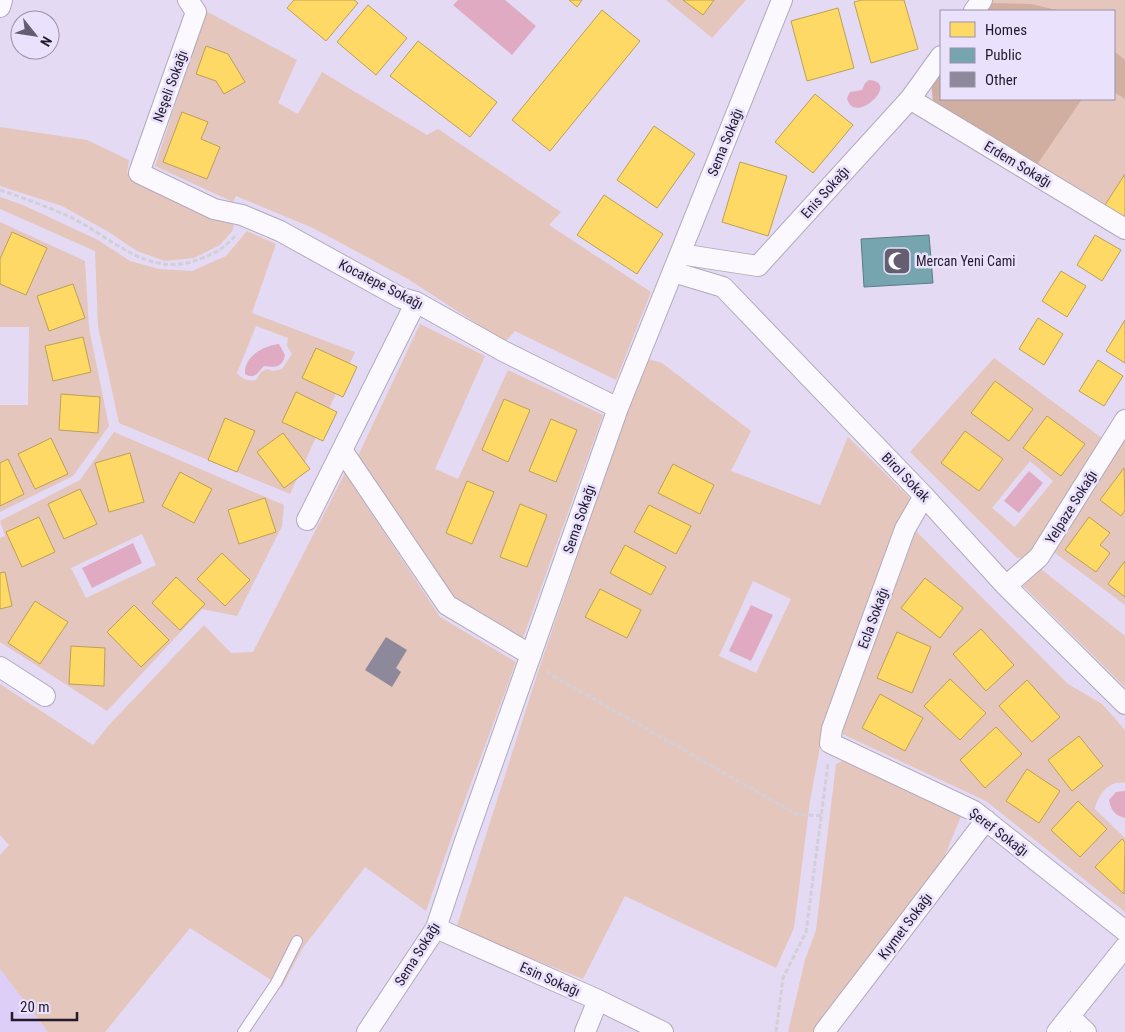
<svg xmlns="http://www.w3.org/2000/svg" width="1125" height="1032" font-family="'Roboto Condensed',sans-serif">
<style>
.built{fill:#dccef7}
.green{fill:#e4c6bd;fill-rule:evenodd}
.forest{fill:#d0aea0}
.water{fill:#e0abc2}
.homes{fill:#ffd966;stroke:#bca054}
.public{fill:#76a5af;stroke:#5c7c87}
.building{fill:#8d899b}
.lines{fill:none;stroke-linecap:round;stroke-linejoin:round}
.service-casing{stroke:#b1aabe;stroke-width:12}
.minor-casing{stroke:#b1aabe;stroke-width:22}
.path{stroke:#d2cfd7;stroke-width:3;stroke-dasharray:5 2.5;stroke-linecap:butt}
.service{stroke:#fbf9fd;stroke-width:10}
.minor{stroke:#fbf9fd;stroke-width:20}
.labels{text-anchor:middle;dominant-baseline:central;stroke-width:5;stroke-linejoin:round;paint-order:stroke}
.street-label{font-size:14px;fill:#211b2b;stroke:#eae1fd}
.poi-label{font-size:14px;fill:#211b2b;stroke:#eae1fd;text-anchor:start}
</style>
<rect width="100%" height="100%" fill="#e4daf4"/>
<path class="built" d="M 0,969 L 48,1032 L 0,1032 Z"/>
<path class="green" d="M 666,0 L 746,0 L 712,38 Z
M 991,0 L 1125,0 L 1125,222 L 933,102 L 941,99 L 1114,99 L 1114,11 L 983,11 Z
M 206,11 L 297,60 L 278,103 L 298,114 L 322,72 L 427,135 L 438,129 L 561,212 L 549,225 L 651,292 L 616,380 L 515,331 L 505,342 L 408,279 L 313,228 L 236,196 L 233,202 L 155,166 Z
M 0,127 L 87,140 L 129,160 L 127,173 L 137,180 L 234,221 L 233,230 L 220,245 L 194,258 L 165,261 L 137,251 L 107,231 L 62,206 L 0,186 Z
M 0,197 L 23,205 L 98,240 L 130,261 L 159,269 L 192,271 L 226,256 L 247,231 L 276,244 L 252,313 L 355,352 L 290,494 L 119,423 L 98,327 L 95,251 L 0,209 ZM 256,326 L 288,338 L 287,346 L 292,354 L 282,369 L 273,371 L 267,369 L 261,372 L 256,380 C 248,381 243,380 237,373 Z
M 0,222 L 85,261 L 89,328 L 109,426 L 73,476 L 0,512 L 0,405 L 28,405 L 29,327 L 0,327 Z
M 420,324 L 485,356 L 435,469 L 458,479 L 508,370 L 603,415 L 523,638 L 457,601 L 357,458 Z
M 994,358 L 1103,439 L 1027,557 L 1017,558 L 910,452 ZM 1030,461 L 1053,481 L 1015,527 L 992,508 Z
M 648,359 L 662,363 L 751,431 L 731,471 L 820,505 L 848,437 L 910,498 L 824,725 L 810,801 L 794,928 L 776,968 L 625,896 L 583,979 L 456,929 L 537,675 L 622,424 ZM 753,581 L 791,599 L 756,673 L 719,656 Z
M 114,432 L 284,505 L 282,526 L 237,616 L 202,609 L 107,711 L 0,642 L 0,538 L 5,536 L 0,521 L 80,480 ZM 142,534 L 156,565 L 86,598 L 71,568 Z
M 1125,432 L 1125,605 L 1051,550 Z
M 345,473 L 440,617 L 516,662 L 463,805 L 426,911 L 365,867 L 302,949 L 282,987 L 190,928 L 105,1032 L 48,1032 L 0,969 L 0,855 L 9,845 L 0,835 L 0,684 L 93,745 L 109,725 L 204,625 L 231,653 L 253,652 Z
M 916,531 L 1068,684 L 1102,704 L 1125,730 L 1125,783 C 1109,780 1098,795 1095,809 L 1125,838 L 1125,912 L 986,801 L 840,733 Z
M 1041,569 L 1125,636 L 1125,687 L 1023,586 Z
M 845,760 L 961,816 L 942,863 L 817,1028 L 813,1032 L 788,1032 L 805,960 L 816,930 L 836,764 Z"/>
<path class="forest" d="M 989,3 L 1031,4 L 1061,11 L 983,11 Z
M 1114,51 L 1125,60 L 1125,99 L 1114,92 Z
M 941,68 L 941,99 L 1082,99 L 1036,166 L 933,102 L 931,82 Z"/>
<path class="water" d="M 458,0 L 505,0 L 536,26 L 512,55 L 453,5 Z
M 869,80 C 902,82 853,127 847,98 L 850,92 L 862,90 L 865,83 Z
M 279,344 L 285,355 C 283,367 275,368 264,366 C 258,372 255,380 245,374 C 244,356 263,346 279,344 Z
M 1029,471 L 1043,483 L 1019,513 L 1004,501 Z
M 133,543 L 142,563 L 92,588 L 82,568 Z
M 751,605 L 773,615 L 751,661 L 729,651 Z
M 1125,791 L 1125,818 C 1115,815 1111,811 1109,800 L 1116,792 Z"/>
<path class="homes" d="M 294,0 L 354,0 L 358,3 L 326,41 L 287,8 Z
M 569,0 L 582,0 L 577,7 Z
M 683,0 L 714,0 L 703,15 Z
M 862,0 L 904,0 L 918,49 L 871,63 L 854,2 Z
M 368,5 L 407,38 L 376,75 L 337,42 Z
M 838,8 L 854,68 L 807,81 L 791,21 Z
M 602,10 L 640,41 L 550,151 L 512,120 Z
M 418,41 L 497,102 L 470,137 L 390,76 Z
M 206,46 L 228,54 L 245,82 L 224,94 L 216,81 L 196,74 Z
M 815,94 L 853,125 L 813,173 L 775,142 Z
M 182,112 L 208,122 L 201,139 L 220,147 L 207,179 L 163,162 Z
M 654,126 L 695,154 L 657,208 L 617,180 Z
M 740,162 L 787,176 L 768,236 L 722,222 Z
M 1125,174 L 1125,217 L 1105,205 Z
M 604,195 L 663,234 L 637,274 L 577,235 Z
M 12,232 L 47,248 L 26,295 L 0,284 L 0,259 Z
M 1095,235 L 1121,250 L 1102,281 L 1077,265 Z
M 1061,271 L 1086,286 L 1067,317 L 1042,301 Z
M 73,284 L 85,318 L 49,331 L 37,296 Z
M 1038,318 L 1063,334 L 1044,365 L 1019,349 Z
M 1125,320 L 1125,363 L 1106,351 Z
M 83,337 L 91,372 L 53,381 L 45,346 Z
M 316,348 L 357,367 L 343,397 L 302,378 Z
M 1098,360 L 1123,376 L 1104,406 L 1079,391 Z
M 995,381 L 1033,409 L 1009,441 L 971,413 Z
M 296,392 L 337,412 L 323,441 L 282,422 Z
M 61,394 L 100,397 L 98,433 L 59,430 Z
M 504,399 L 530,410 L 508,462 L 482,450 Z
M 1047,416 L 1085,444 L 1061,476 L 1023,448 Z
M 225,418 L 255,431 L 237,472 L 208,460 Z
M 551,419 L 577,430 L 556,482 L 529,471 Z
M 965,431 L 1003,459 L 979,491 L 941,463 Z
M 283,433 L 310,469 L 284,488 L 257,452 Z
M 51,438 L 68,474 L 35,489 L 18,454 Z
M 130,453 L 144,502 L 109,512 L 95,463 Z
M 8,459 L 24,494 L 0,506 L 0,463 Z
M 673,464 L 714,485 L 700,514 L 658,493 Z
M 1124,468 L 1125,510 L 1121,516 L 1100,500 Z
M 180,472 L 212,489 L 194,523 L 162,506 Z
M 467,481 L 494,492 L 472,544 L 446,533 Z
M 80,489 L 97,524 L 64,539 L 48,504 Z
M 265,498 L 276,532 L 239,544 L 228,510 Z
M 520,504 L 547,515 L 527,567 L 500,557 Z
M 649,505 L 691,526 L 676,554 L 634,532 Z
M 39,517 L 55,552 L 22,567 L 6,532 Z
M 1089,517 L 1110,533 L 1100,545 L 1110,553 L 1096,572 L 1065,550 Z
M 625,545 L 666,567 L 651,595 L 610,573 Z
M 222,553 L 250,580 L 225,606 L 197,579 Z
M 1125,561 L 1125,597 L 1108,584 Z
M 5,572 L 12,606 L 0,609 L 0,573 Z
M 176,577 L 205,604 L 180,630 L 152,603 Z
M 925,578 L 963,608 L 940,638 L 901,608 Z
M 600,589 L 641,610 L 627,638 L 585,617 Z
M 35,601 L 68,622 L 40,664 L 8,643 Z
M 134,605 L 169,640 L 141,667 L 107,632 Z
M 981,629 L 1014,665 L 986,691 L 953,654 Z
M 897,632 L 931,647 L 912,693 L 877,678 Z
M 71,646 L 105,648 L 104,686 L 69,684 Z
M 950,679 L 986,713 L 960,740 L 924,706 Z
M 1027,680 L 1060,717 L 1032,742 L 999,706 Z
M 880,694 L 923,718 L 905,751 L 862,728 Z
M 996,727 L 1022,754 L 985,788 L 960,760 Z
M 1079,736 L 1103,766 L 1072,791 L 1048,760 Z
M 1027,769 L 1060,791 L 1039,823 L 1006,801 Z
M 1078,801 L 1107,829 L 1080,857 L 1051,830 Z
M 1122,839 L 1125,842 L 1124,894 L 1095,867 Z"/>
<path class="public" d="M 929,235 L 933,283 L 864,287 L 861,239 Z"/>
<path class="building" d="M 386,637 L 407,650 L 396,668 L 401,672 L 392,687 L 365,670 Z"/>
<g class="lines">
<g class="service-casing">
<path id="service" d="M 243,1032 L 276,983 L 297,941"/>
</g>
<g class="minor-casing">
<path id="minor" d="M 188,0 L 196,12 L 139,173 L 214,209 L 242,215 L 280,231 L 401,298 L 416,302 L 503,351 L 618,408
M 0,7 L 2,0
M 974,11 L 982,0
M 910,99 L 1125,229
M 680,254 L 758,266 L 910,99 L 941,56
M 673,272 L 723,287 L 924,496 L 1006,586 L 1125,704
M 416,302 L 342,450 L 447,605 L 531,655
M 924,496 L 905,529 L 832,729 L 830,743 L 974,811 L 1125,931
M 307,520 L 342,450
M 1006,586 L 1039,557 L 1125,420
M 0,667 L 45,696
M 436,928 L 598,1000 L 663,1032
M 1070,1017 L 1086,1032
M 367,1032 L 436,928 L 464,844 L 618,408 L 782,0
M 585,1032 L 598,1000
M 824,1032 L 986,820
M 1057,1032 L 1125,947"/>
</g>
<path class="path" d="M 0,190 C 23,198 46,206 68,216 C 111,236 148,280 200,259 C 219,251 222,250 237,234
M 547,671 L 550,674 L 796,814 L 823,816
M 776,1032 L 783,978 L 806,932 L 828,764"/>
<use href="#service" class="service"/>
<use href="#minor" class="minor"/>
</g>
<defs>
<g id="mosque-square" transform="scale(1.4375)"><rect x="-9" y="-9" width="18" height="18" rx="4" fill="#655e71" stroke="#eae1fd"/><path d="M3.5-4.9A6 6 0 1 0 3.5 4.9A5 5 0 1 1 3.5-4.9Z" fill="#fff"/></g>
</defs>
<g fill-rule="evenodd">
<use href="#mosque-square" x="897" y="261"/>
</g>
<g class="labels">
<g class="street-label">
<text transform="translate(170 86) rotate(-70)">Neşeli Sokağı</text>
<text transform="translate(725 142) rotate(-68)">Sema Sokağı</text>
<text transform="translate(1018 164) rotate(31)">Erdem Sokağı</text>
<text transform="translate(825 192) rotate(-48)">Enis Sokağı</text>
<text transform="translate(381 284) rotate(27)">Kocatepe Sokağı</text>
<text transform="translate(906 477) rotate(46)">Birol Sokak</text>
<text transform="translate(1071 507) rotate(-58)">Yelpaze Sokağı</text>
<text transform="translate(579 519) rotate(-71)">Sema Sokağı</text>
<text transform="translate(873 618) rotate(-70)">Ecla Sokağı</text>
<text transform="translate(999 832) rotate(37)">Şeref Sokağı</text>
<text transform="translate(905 926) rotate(-53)">Kıymet Sokağı</text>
<text transform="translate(417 954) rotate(-58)">Sema Sokağı</text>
<text transform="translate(550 979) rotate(24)">Esin Sokağı</text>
</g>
<g class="poi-label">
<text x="916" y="261">Mercan Yeni Cami</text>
</g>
</g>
<rect x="940" y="10" width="175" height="90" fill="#eae1fd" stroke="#9a92a9"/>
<rect x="950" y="22" width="25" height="15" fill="#ffd966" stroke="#9a92a9"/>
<text x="985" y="35" font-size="15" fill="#211b2b">Homes</text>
<rect x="950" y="48" width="25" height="15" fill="#76a5af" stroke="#9a92a9"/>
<text x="985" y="60" font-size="15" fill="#211b2b">Public</text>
<rect x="950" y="72" width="25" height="15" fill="#8d899b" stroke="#9a92a9"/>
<text x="985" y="85" font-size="15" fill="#211b2b">Other</text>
<g transform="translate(35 35) rotate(120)"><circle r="24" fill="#eae1fd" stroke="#9a92a9"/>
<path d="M0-4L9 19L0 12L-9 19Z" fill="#655e71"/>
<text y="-8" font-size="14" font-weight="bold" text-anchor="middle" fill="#211b2b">N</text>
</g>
<path d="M12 1012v8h65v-8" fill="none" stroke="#211b2b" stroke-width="2.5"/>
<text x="20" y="1012" font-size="15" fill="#211b2b" stroke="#eae1fd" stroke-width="4" paint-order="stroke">20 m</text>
</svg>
